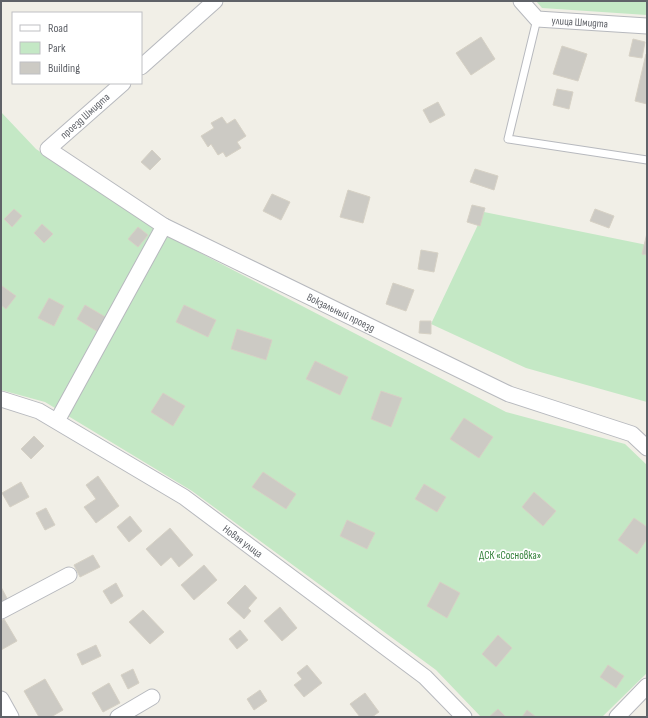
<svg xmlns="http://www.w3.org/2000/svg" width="648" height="718" font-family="'Sofia Sans Condensed',sans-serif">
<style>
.green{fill:#c4e8c5}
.building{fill:#cccac4;stroke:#d6d1c5}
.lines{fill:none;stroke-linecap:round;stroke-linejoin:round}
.service-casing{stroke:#b7b9be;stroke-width:9}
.minor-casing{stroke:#b7b9be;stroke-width:17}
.service{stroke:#fff;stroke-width:7}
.minor{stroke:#fff;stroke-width:15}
.labels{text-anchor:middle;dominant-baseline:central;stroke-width:3.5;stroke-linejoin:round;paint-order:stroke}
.street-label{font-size:11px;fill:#5f6268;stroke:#fff}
.park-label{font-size:11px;fill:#34813a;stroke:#fff}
</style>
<rect width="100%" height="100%" fill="#f1efe7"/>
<path class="green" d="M 536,1 L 647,1 L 647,15 L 542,8 Z
M 1,112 L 36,149 L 158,231 L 506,412 L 625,444 L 647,465 L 647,673 L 602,717 L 481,717 L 436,670 L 192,491 L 45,402 L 1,390 Z
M 484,212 L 647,245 L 647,402 L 526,368 L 431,324 Z"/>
<path class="building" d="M 481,37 L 495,59 L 471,75 L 456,53 Z
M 633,39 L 645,42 L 642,58 L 629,56 Z
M 562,46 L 587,54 L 578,81 L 553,74 Z
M 646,54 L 647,55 L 647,104 L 635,101 Z
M 557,89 L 573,92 L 569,109 L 553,105 Z
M 438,102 L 445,115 L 430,123 L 423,110 Z
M 222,117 L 227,124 L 235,119 L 246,136 L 237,142 L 241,148 L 226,157 L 223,152 L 218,155 L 211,144 L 208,147 L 201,136 L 214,128 L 211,123 Z
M 152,150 L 161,159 L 150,170 L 141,162 Z
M 475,169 L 498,176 L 494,190 L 470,182 Z
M 348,190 L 370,197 L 363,223 L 340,217 Z
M 272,194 L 290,202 L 281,220 L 263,211 Z
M 472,205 L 485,208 L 480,226 L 467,222 Z
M 14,209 L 22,216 L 12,227 L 4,219 Z
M 595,209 L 614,216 L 609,228 L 590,221 Z
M 42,224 L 53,234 L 44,243 L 34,233 Z
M 138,227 L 148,235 L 138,247 L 128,239 Z
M 647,233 L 647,255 L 642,254 Z
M 421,250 L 438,253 L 434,272 L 418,269 Z
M 393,283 L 414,290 L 406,311 L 386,304 Z
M 2,286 L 16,296 L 6,309 L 1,305 L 1,287 Z
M 49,298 L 64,306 L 54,326 L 38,318 Z
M 85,305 L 107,318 L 98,332 L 77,319 Z
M 184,305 L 216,320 L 208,337 L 176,322 Z
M 420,321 L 431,321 L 431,334 L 419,333 Z
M 237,329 L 272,340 L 266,360 L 231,349 Z
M 315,361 L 348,377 L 340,395 L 306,379 Z
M 381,391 L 402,398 L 391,427 L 371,419 Z
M 163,393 L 185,406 L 173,426 L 151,412 Z
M 464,418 L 493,437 L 479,458 L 450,439 Z
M 34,436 L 44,446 L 31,459 L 21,449 Z
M 263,472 L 296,494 L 286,509 L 252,487 Z
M 98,476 L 119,506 L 96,523 L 84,507 L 96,499 L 86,485 Z
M 21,482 L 29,497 L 10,507 L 2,493 Z
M 424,484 L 446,497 L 437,512 L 415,499 Z
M 534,492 L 556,511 L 543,526 L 522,507 Z
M 46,508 L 55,525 L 45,530 L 36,513 Z
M 130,516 L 142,531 L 129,542 L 117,527 Z
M 634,518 L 647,527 L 647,539 L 637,554 L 618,540 Z
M 347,520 L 375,533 L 367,549 L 340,536 Z
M 170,528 L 193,555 L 179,567 L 171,557 L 161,566 L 146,549 Z
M 93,555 L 100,567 L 80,577 L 74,565 Z
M 204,565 L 217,580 L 194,600 L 181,585 Z
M 440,582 L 460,593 L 447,618 L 427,606 Z
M 116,583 L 123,596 L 111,604 L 103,591 Z
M 245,585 L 257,598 L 248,608 L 251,611 L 244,619 L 227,603 Z
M 1,587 L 9,602 L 1,606 Z
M 280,607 L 297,628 L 282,641 L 264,621 Z
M 143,610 L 164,632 L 150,644 L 129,622 Z
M 4,619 L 17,641 L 1,650 L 1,621 Z
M 240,630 L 248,640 L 237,649 L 229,639 Z
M 498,635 L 512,648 L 496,667 L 482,654 Z
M 96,645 L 101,656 L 82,665 L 77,654 Z
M 307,665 L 322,683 L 304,697 L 294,685 L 302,679 L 297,673 Z
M 608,665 L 624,676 L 616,688 L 600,677 Z
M 133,669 L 139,683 L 128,689 L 121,675 Z
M 45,679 L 63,710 L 51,717 L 39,717 L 24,691 Z
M 109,683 L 120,703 L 103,712 L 92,693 Z
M 260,690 L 267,701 L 254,710 L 247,699 Z
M 365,693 L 379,712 L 372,717 L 360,717 L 350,704 Z
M 498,709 L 506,717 L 489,717 Z
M 527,710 L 536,717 L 522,717 Z"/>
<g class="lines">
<g class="service-casing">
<path id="service" d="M 537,19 L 508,139 L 647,160"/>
</g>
<g class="minor-casing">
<g id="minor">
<path id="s1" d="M 521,1 L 537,19 L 647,26"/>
<path d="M 141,67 L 215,1"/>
<path id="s2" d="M 123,83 L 48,149 L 164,226 L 509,394 L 632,434 L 647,448"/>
<path id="s3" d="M 1,399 L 39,411 L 184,497 L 425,677 L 464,717"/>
<path d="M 57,421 L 164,226"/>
<path d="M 1,611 L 69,575"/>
<path d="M 1,699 L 11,717"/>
<path d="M 118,717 L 152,697"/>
<path d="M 617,717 L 647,686"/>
</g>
</g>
<use href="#service" class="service"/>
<use href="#minor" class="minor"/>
</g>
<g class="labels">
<g class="street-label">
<text stroke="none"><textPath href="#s1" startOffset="67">улица Шмидта</textPath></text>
<text transform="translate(85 116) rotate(-42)">проезд Шмидта</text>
<text stroke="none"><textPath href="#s2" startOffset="436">Вокзальный проезд</textPath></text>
<text stroke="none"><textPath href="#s3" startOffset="282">Новая улица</textPath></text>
</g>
<g class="park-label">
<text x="510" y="555">ДСК «Сосновка»</text>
</g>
</g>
<rect width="648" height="718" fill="none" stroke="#5f6268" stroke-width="4"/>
<rect x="12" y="12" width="130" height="72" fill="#ffffff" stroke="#bfc0c3"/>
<rect x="20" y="25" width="20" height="6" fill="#ffffff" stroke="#bfc0c3"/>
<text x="48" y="32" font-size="12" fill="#5f6268">Road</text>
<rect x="20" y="42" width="20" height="12" fill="#c4e8c5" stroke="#bfc0c3"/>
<text x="48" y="52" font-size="12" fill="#5f6268">Park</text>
<rect x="20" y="62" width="20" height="12" fill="#cccac4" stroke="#bfc0c3"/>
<text x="48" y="72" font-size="12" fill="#5f6268">Building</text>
</svg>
